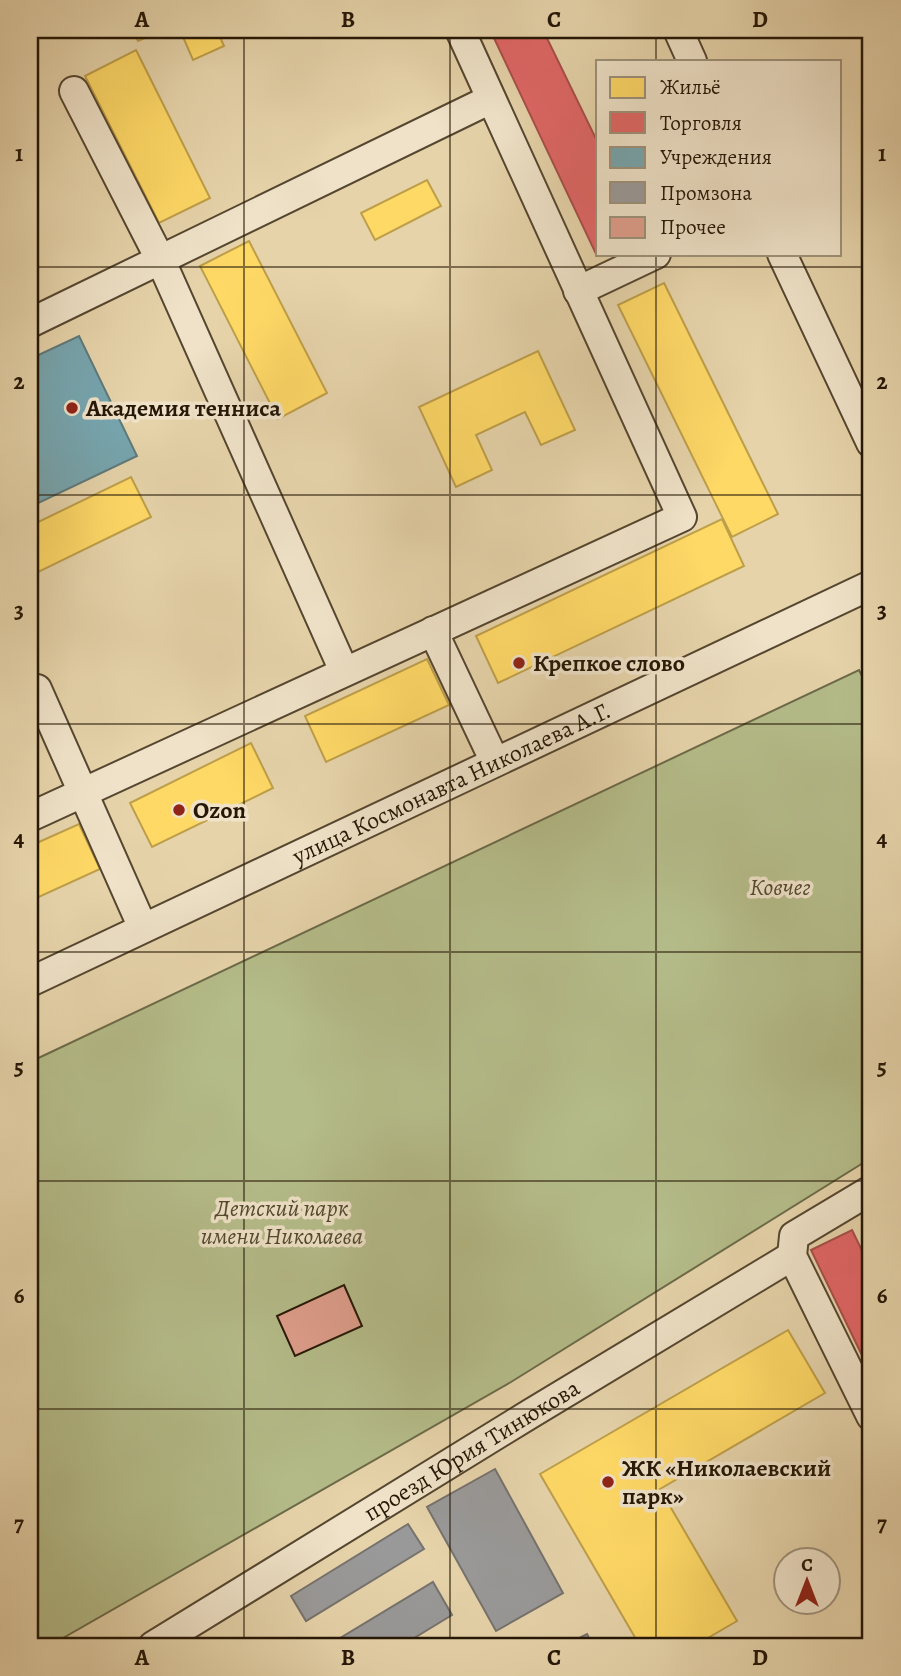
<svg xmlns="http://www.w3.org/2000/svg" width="901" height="1676" font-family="Alegreya,serif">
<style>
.green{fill:#b4bc89;stroke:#6c6a48;stroke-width:2}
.homes{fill:#ffd966;stroke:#be9f49;stroke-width:2}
.shops{fill:#e06666;stroke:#a84e49;stroke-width:2}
.public{fill:#76a5af;stroke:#5e7a7c;stroke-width:2}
.industry{fill:#999;stroke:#76726d;stroke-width:2}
.building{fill:#df9e8c;stroke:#251706;stroke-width:2}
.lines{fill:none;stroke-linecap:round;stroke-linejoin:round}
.minor-casing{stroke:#55462f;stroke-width:32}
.minor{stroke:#efe2c8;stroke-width:28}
.grid{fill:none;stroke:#251706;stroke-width:2;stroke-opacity:0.55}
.poi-dot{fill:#8f2418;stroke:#efe2c8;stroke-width:2.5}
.labels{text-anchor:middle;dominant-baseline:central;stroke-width:7;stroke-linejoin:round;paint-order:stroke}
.poi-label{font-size:24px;font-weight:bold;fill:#251706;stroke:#efe2c8;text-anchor:start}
.street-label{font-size:24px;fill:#251706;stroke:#efe2c8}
.park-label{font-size:24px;font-style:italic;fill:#50492d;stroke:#efe2c8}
.neatline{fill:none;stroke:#251706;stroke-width:2.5}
.grid-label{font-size:23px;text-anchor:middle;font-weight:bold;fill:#251706}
</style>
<rect width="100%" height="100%" fill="#e6d3aa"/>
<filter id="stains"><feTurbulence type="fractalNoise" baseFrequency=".00286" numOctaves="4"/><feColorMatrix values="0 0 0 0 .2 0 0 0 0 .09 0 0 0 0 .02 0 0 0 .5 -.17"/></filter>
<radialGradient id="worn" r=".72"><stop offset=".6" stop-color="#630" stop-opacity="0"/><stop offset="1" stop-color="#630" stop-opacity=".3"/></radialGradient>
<path class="green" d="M 859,670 L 871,694 L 871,1158 L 511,1382 L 49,1646 L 30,1646 L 30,1062 Z"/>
<path class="homes" d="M 133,30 L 164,30 L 138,41 Z
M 180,30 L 217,30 L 224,46 L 193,60 Z
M 136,50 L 210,198 L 159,223 L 85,76 Z
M 427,180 L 441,206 L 375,240 L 361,213 Z
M 249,241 L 327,393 L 278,419 L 200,266 Z
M 664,283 L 778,514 L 732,537 L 618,305 Z
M 538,351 L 575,430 L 541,445 L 525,412 L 476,435 L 492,470 L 456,487 L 419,407 Z
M 131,477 L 151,517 L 30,576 L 30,526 Z
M 722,519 L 744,566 L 498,683 L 476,636 Z
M 427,659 L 449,705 L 326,762 L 305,716 Z
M 251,743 L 273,788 L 152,847 L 130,803 Z
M 79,824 L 100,869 L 30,901 L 30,846 Z
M 788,1330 L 825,1393 L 660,1489 L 737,1621 L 694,1646 L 640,1646 L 540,1474 Z"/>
<path class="shops" d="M 506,30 L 543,30 L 598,143 L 598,253 L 596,254 L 493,36 Z
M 852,1230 L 869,1265 L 871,1263 L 871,1374 L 811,1250 Z"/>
<path class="public" d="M 79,336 L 137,456 L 30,507 L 30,359 Z"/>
<path class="industry" d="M 495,1469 L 563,1593 L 496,1631 L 427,1507 Z
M 408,1524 L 424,1549 L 306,1621 L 291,1596 Z
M 433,1582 L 452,1615 L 401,1646 L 327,1646 Z
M 587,1634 L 593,1646 L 563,1646 Z"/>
<path class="building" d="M 344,1285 L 362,1326 L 295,1356 L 277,1316 Z"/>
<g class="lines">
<g class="minor-casing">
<g id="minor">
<path d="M 678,30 L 692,61"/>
<path d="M 74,91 L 161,261 L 344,671"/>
<path d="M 782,254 L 871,443"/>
<path d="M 578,291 L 656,254"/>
<path d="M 30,323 L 491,99"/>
<path d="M 433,631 L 495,762"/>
<path d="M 37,689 L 143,928"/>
<path d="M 30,817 L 682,517 L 460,30"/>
<path id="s1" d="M 30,982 L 871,585"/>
<path d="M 871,1190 L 794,1236 L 792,1256 L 871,1416"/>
<path id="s2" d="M 153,1646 L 530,1414 L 792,1256"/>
</g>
</g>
<use href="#minor" class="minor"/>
</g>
<path class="grid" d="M 244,30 L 244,1646M 450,30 L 450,1646M 656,30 L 656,61M 656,254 L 656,1646M 30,267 L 871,267M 30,495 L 871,495M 30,724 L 871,724M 30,952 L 871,952M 30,1181 L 871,1181M 30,1409 L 871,1409"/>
<g class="poi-dot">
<circle cx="72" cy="408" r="7"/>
<circle cx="519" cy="663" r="7"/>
<circle cx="179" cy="810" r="7"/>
<circle cx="608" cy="1482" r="7"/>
</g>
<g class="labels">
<g class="poi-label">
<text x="86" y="408">Академия тенниса</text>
<text x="533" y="663">Крепкое слово</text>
<text x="193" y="810">Ozon</text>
<text x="622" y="1468">ЖК «Николаевский<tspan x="622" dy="28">парк»</tspan></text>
</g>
<g class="street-label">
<text stroke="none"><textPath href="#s1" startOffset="466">улица Космонавта Николаева А.Г.</textPath></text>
<text stroke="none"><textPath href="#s2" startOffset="374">проезд Юрия Тинюкова</textPath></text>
</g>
<g class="park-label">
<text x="780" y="887">Ковчег</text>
<text x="282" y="1208">Детский парк<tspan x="282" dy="28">имени Николаева</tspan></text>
</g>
</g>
<rect width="901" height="1676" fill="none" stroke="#e6d3aa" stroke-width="77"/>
<rect x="596" y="60" width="245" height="196" fill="#efe2c8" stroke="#9e917a" stroke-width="2"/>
<rect x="610" y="77" width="35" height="21" fill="#ffd966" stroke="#9e917a" stroke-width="2"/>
<text x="660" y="94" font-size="21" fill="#251706">Жильё</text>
<rect x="610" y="112" width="35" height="21" fill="#e06666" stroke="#9e917a" stroke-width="2"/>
<text x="660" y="130" font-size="21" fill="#251706">Торговля</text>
<rect x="610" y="147" width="35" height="21" fill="#76a5af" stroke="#9e917a" stroke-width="2"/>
<text x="660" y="164" font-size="21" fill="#251706">Учреждения</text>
<rect x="610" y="182" width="35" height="21" fill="#999999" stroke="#9e917a" stroke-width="2"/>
<text x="660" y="200" font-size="21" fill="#251706">Промзона</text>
<rect x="610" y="217" width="35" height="21" fill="#df9e8c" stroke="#9e917a" stroke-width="2"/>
<text x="660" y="234" font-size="21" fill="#251706">Прочее</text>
<g transform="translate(807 1581)"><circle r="33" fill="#efe2c8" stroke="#9e917a" stroke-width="2"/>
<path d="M0-5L12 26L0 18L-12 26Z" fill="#8f2418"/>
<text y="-10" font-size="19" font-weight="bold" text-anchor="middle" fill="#251706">С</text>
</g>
<rect x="38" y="38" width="824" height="1600" class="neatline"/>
<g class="grid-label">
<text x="142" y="27">A</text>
<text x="348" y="27">B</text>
<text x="554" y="27">C</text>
<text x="760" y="27">D</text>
<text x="19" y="161">1</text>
<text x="882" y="161">1</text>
<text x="19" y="389">2</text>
<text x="882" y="389">2</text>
<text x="19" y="618">3</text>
<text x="882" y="618">3</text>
<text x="19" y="846">4</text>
<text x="882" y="846">4</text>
<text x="19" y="1074">5</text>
<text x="882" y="1074">5</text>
<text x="19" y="1303">6</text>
<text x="882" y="1303">6</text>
<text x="19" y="1531">7</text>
<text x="882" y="1531">7</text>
<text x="142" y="1665">A</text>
<text x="348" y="1665">B</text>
<text x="554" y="1665">C</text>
<text x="760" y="1665">D</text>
</g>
<rect width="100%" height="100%" filter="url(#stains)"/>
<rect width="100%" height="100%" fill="url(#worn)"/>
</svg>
